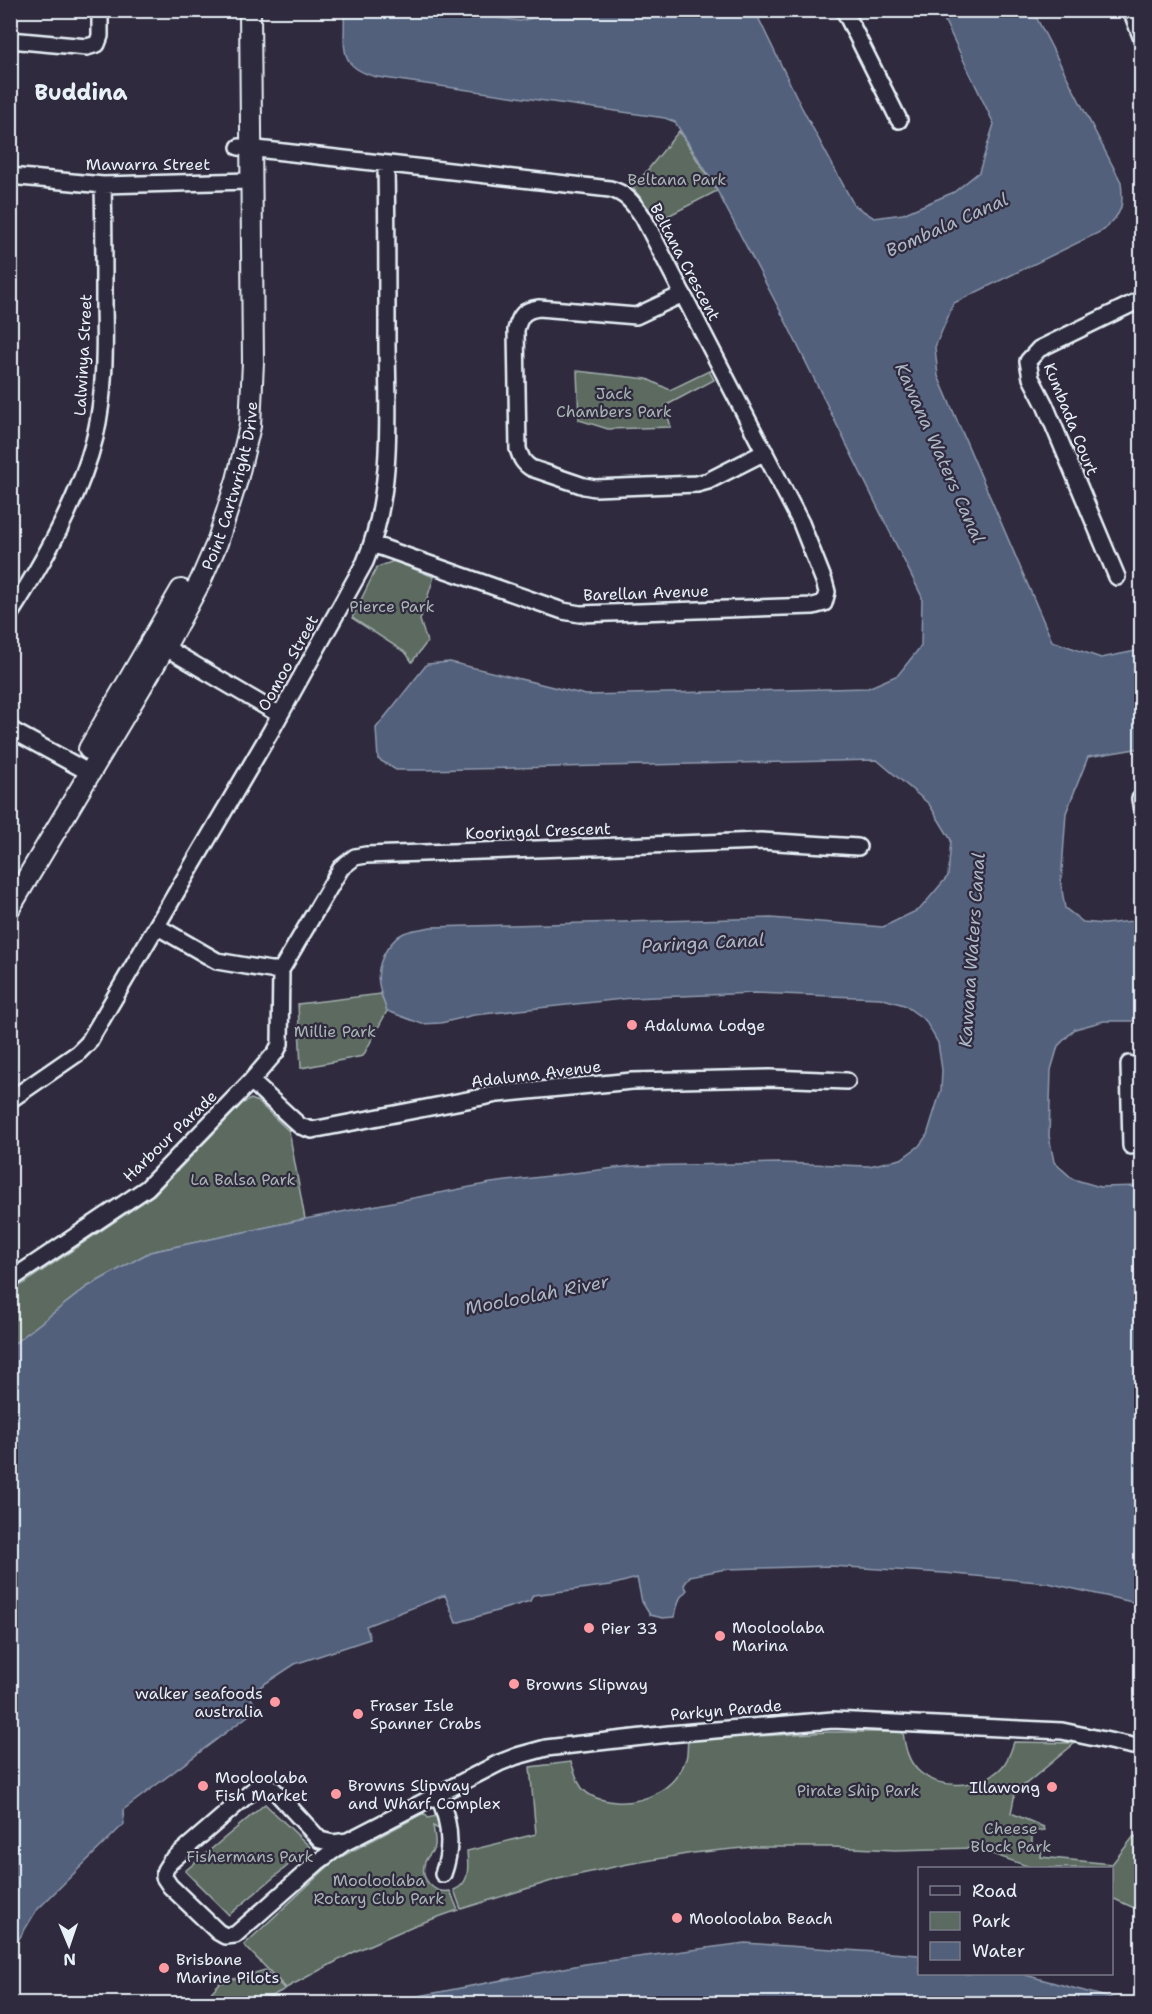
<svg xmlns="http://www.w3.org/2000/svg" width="1152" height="2014" font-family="'Shantell Sans',sans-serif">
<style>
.green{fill:#5b6b61;stroke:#a2aeac;stroke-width:1.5}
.water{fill:#53607c;stroke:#8f9aae;stroke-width:1.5}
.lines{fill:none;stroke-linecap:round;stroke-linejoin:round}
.minor-casing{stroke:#e8f1f8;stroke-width:20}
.major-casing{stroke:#e8f1f8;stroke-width:24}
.minor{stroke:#2f2a3d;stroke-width:15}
.major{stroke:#2f2a3d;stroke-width:20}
.poi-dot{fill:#ff9aa2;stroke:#2f2a3d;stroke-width:2}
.labels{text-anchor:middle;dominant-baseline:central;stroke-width:4.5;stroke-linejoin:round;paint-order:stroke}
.street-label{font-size:16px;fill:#e8f1f8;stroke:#2f2a3d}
.park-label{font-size:16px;fill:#a9b5b4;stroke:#2f2a3d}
.poi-label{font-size:16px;fill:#e8f1f8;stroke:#2f2a3d;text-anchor:start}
.water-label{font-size:18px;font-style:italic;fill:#acb7c6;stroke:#2f2a3d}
.district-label{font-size:22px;font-weight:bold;fill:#e8f1f8;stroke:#2f2a3d}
</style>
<rect width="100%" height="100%" fill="#2f2a3d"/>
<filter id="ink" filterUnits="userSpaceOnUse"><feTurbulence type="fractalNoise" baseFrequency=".0167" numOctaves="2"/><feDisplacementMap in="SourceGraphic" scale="12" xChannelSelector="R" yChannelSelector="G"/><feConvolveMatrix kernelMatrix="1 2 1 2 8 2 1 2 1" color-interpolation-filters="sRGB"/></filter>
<g filter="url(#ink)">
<path class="green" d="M 679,131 L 717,191 L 658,221 L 633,188 Z
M 577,371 L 647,379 L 670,390 L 709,371 L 714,380 L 665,406 L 671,427 L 608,429 L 579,420 Z
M 394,561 L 434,577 L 420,620 L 427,642 L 412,662 L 406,653 L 352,618 L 377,567 Z
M 381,994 L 387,1011 L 363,1056 L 301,1068 L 298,1004 Z
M 251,1099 L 258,1102 L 289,1131 L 305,1219 L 150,1252 L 87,1287 L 11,1346 L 11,1292 L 154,1195 L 243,1103 Z
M 830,1732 L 903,1732 C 905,1747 908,1763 921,1773 C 943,1791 983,1787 1002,1767 C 1009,1759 1011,1751 1014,1742 L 1075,1743 L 1015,1793 L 1011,1813 L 1044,1827 L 1045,1830 L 1032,1832 L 1032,1847 L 1042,1848 L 1041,1857 L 1112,1864 L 1134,1836 L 1141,1838 L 1141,1911 L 1112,1898 L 1112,1868 L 1033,1868 L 975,1848 L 895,1850 L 832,1847 L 753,1847 L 693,1853 L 628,1864 L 558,1879 L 461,1909 L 454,1890 C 471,1883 468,1866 467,1851 L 536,1834 L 530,1767 L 571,1762 C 574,1770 577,1781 582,1788 C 590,1798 604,1801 616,1802 C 646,1804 676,1788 686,1759 C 688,1753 687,1746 688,1740 Z
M 265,1804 L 310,1847 L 229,1915 L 185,1871 Z
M 424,1813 L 428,1818 L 436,1816 L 439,1818 L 442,1831 L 433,1826 C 434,1832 436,1840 435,1846 C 433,1852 427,1856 425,1862 C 419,1879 434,1894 450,1891 L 458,1910 L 413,1926 L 356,1951 L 286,1988 L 244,1945 L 335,1860 Z
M 265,1970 L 285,1989 L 259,2003 L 197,2003 L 202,2002 L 220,1983 Z"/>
<path class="water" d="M 560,11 L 755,11 L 801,106 L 854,205 L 874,218 L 903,214 L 954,192 L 979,172 L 994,124 L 940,11 L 1033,11 L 1121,182 C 1124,207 1122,213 1104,230 L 954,303 L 935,347 L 938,376 L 1052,641 L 1101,658 L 1141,650 L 1141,748 L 1088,757 L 1066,813 L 1061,884 L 1065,908 L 1083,922 L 1104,924 L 1141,920 L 1141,1021 L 1104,1021 L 1075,1029 L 1058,1046 L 1051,1070 L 1049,1136 L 1054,1162 L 1073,1179 L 1100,1187 L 1141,1186 L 1141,1604 L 1048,1583 L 944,1573 L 830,1566 L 726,1569 L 690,1576 L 684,1585 L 687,1590 L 680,1598 L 674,1617 L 663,1618 L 650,1615 L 642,1602 L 637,1578 L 611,1585 L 533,1595 L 530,1601 L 456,1623 L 445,1595 L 366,1626 L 370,1639 L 295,1664 L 249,1694 L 257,1709 L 123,1810 L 124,1824 L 36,1911 L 11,1952 L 11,1346 L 87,1287 L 150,1252 L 305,1219 L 491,1183 L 632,1166 L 780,1163 L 869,1166 L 901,1159 L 919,1146 L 927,1135 L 941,1090 L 942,1070 L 938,1043 L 925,1020 L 904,1005 L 880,998 L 755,993 L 632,998 L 474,1015 L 441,1023 L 422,1024 L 387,1011 C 378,987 373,971 387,949 C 392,942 397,936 404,933 C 412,929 423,929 431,927 L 771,918 L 883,927 L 920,909 L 948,876 L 951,840 L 929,804 L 877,760 L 421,770 L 396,770 L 378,759 L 376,728 L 427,664 L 450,662 L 586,695 L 868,688 L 898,675 L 921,646 L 922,597 L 786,322 L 711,179 L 675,122 L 665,118 L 377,77 C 335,67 346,45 344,11 L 450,11 L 520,21 Z
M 745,1943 L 919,1955 L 920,1974 L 1022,1974 L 1128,2003 L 383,2003 L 585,1964 Z"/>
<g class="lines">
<g class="minor-casing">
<path id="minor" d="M 844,10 L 899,120
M 1131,10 L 1142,39
M 10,40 L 87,47 L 97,44 L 100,36 L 100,10
M 239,147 L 610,189 C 626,193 633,203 643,217 L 801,523 L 824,581 L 827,592 L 824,603 L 813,606 L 580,614 L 563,611 L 372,544
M 10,176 L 103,185 L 250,181
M 683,294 L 636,316 L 539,308 C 524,310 520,315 516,330 L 518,449 C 521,458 523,463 531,468 L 584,486 L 595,488 L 697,484 L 708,481 L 765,452
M 1117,577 L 1045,405 L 1031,378 L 1028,361 L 1039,349 L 1142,299
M 10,614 C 44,561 80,498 95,437 C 105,394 105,348 104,304 C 104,265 104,225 103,185
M 156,642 L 280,715
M 10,728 L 15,732 L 90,773
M 1140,799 L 1142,810
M 158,927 L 217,961 L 270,970 L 281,970
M 281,970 L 341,868 L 355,857 L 366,855 L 761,841 L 858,847
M 1129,1064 L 1131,1146
M 251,1081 L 300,1126 L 312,1130 L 498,1094 L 632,1081 L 770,1078 L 847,1081
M 10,1100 L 78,1053 L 88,1043 L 271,731 L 365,562 C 393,496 388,417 387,346 C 387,286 387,225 386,164
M 10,1280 L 147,1188 L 251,1081 L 276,1052 L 280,1044 L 281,970
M 438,1795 C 450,1821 453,1847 443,1874
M 348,1841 L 333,1843 L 320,1840 L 274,1790 L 267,1785 L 259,1785 L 170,1862 L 165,1870 L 164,1877 L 170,1886 L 218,1932 L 225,1936 L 235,1935 L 318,1862 L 344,1843 L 499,1763 L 517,1756 L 546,1748 L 669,1734 L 833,1720 L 1062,1731 L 1142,1748"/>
</g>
<g class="major-casing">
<g id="major">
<path d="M 89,749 L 181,590"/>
<path id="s1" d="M 10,907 L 165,647 L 200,582 L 217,543 L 237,480 L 250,426 L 253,362 L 250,10"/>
</g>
</g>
<use href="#minor" class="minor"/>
<use href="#major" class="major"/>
</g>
</g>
<g class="poi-dot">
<circle cx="632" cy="1025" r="6"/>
<circle cx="589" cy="1628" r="6"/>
<circle cx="720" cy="1636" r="6"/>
<circle cx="514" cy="1684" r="6"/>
<circle cx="275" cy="1702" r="6"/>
<circle cx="358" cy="1714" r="6"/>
<circle cx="203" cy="1786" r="6"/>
<circle cx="1052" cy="1787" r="6"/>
<circle cx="336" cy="1794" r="6"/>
<circle cx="677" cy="1918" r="6"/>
<circle cx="164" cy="1968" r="6"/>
</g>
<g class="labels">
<g class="street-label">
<text x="148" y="164">Mawarra Street</text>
<text transform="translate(685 262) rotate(62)">Beltana Crescent</text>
<text transform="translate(83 355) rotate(-87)">Lalwinya Street</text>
<text transform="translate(1071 419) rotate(68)">Kumbada Court</text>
<text stroke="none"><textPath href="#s1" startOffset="478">Point Cartwright Drive</textPath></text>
<text transform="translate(646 593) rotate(-2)">Barellan Avenue</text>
<text transform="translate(288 663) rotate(-61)">Oomoo Street</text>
<text transform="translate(538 831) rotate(-2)">Kooringal Crescent</text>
<text transform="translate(536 1074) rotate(-7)">Adaluma Avenue</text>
<text transform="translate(170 1136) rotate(-44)">Harbour Parade</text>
<text transform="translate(726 1710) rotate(-5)">Parkyn Parade</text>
</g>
<g class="park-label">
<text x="677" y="179">Beltana Park</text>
<text x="614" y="393">Jack<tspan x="614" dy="18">Chambers Park</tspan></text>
<text x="392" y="606">Pierce Park</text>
<text x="335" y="1031">Millie Park</text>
<text x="243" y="1179">La Balsa Park</text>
<text x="858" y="1790">Pirate Ship Park</text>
<text x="1011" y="1828">Cheese<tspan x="1011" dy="18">Block Park</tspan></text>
<text x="250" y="1856">Fishermans Park</text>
<text x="379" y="1880">Mooloolaba<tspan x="379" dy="18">Rotary Club Park</tspan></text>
</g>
<g class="poi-label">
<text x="644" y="1025">Adaluma Lodge</text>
<text x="732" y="1627">Mooloolaba<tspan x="732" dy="18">Marina</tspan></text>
<text x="601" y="1628">Pier 33</text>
<text x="526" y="1684">Browns Slipway</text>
<text x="263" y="1693" text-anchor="end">walker seafoods<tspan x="263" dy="18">australia</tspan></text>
<text x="370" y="1705">Fraser Isle<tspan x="370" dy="18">Spanner Crabs</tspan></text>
<text x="215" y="1777">Mooloolaba<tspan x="215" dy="18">Fish Market</tspan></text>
<text x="348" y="1785">Browns Slipway<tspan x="348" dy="18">and Wharf Complex</tspan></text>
<text x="1040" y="1787" text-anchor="end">Illawong</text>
<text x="689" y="1918">Mooloolaba Beach</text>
<text x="176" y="1959">Brisbane<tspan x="176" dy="18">Marine Pilots</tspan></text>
</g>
<g class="water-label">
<text transform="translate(947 225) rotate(-24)">Bombala Canal</text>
<text transform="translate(940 453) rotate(66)">Kawana Waters Canal</text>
<text transform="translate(703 943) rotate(-3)">Paringa Canal</text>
<text transform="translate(972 950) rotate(-86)">Kawana Waters Canal</text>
<text transform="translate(537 1295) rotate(-11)">Mooloolah River</text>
</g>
<g class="district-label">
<text x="81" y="92">Buddina</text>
</g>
</g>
<rect width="1152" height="2014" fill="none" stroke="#2f2a3d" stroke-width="36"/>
<rect x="18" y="18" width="1116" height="1978" fill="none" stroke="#e8f1f8" stroke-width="2" filter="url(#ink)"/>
<rect x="918" y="1867" width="195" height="108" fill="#2f2a3d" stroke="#797a88" stroke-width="1.5"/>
<rect x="930" y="1886" width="30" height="9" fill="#2f2a3d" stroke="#797a88" stroke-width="1.5"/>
<text x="972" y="1897" font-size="18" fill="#e8f1f8">Road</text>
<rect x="930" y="1912" width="30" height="18" fill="#5b6b61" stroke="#797a88" stroke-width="1.5"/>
<text x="972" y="1927" font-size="18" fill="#e8f1f8">Park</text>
<rect x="930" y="1942" width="30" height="18" fill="#53607c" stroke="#797a88" stroke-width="1.5"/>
<text x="972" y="1957" font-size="18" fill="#e8f1f8">Water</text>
<g transform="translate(69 1945) rotate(178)" stroke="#2f2a3d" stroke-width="4.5" paint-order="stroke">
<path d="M0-4.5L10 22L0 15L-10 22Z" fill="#e8f1f8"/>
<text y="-9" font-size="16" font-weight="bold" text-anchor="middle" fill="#e8f1f8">N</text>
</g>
</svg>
